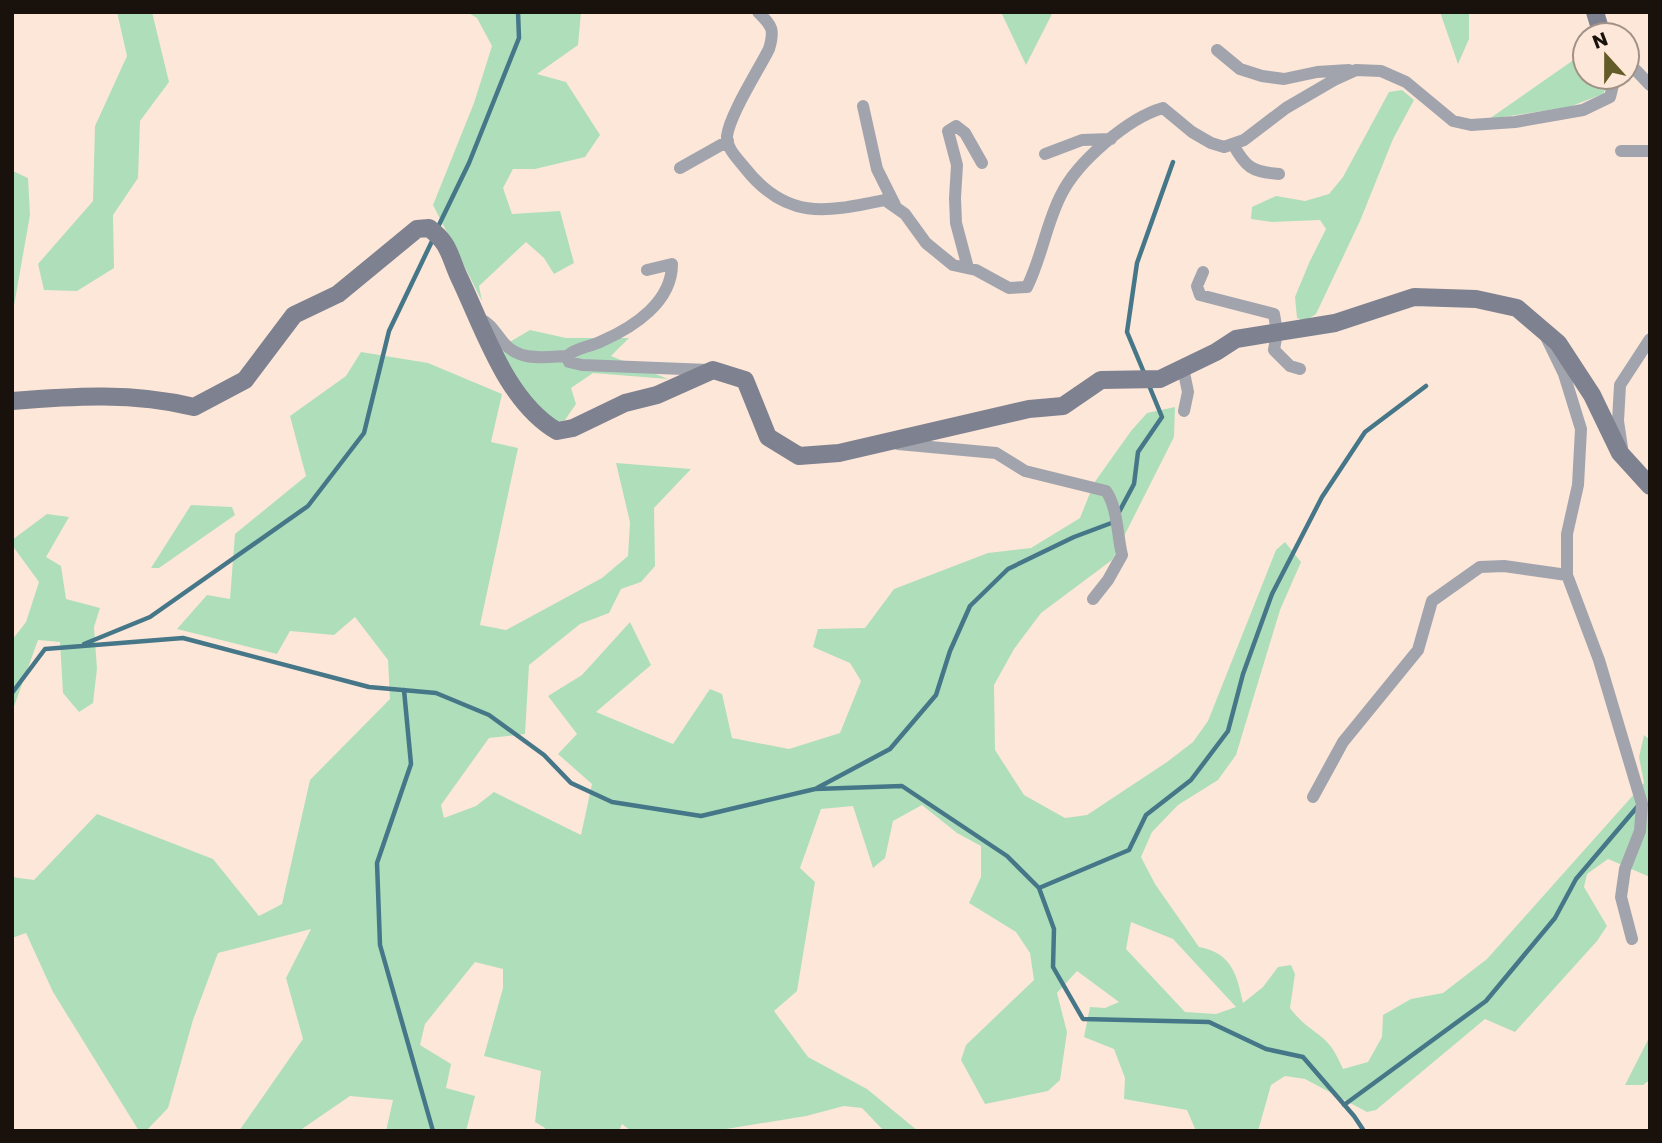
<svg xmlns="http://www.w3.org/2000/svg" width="1662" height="1143" font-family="Poppins,sans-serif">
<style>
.green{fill:#afdfba;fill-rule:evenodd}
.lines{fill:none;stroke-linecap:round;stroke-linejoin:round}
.stream{stroke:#467789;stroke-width:4.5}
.street{stroke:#a2a4ad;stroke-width:12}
.secondary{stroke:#7e818f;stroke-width:18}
</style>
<rect width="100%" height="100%" fill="#fde7d9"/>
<path class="green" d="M 117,12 L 152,12 L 169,82 L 140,121 L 138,178 L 113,215 L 114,268 L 77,291 L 44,290 L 38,264 L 93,201 L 95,126 L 127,56 Z
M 467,12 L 581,12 L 578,45 L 537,74 L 566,82 L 600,135 L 585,157 L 535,169 L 513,169 L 503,188 L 512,214 L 560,211 L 574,263 L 554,274 L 544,258 L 526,242 L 479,286 L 482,301 L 433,205 L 474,103 L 492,46 L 477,18 Z
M 1001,12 L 1053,12 L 1026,65 Z
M 1440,12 L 1469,12 L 1469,39 L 1458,64 Z
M 1585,52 L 1585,77 L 1607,77 L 1609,82 L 1603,94 L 1569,107 L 1489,119 Z
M 1402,90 L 1414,100 L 1393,139 L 1360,221 L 1316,314 L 1305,321 L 1297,318 L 1295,297 L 1309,263 L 1326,229 L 1320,220 L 1272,222 L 1251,219 L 1252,207 L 1276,196 L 1305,201 L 1329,194 L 1343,177 L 1389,92 Z
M 12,149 L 13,171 L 28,178 L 30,215 L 12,317 Z
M 530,330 L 566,338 L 629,338 L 611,356 L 668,379 L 593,373 L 571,388 L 576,404 L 565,420 L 557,422 L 529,403 L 498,349 Z
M 361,352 L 428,363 L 502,394 L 491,442 L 518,448 L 480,625 L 506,630 L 602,578 L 628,556 L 630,522 L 616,463 L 691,469 L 654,508 L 655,566 L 641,582 L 621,589 L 609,613 L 580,624 L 529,665 L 525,734 L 489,738 L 441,805 L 444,818 L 476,806 L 494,792 L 581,835 L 592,784 L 558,754 L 577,734 L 548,696 L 582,675 L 630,622 L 651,665 L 596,712 L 673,744 L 710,689 L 722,694 L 732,738 L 789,749 L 840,733 L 861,681 L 850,663 L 813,647 L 818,629 L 865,628 L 894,589 L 988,553 L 1031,548 L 1080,518 L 1094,483 L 1131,431 L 1147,413 L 1175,407 L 1174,437 L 1112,560 L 1041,613 L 1014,649 L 994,685 L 995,750 L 1024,795 L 1065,818 L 1087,815 L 1167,762 L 1193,742 L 1208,721 L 1276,550 L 1285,542 L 1301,562 L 1280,610 L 1236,755 L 1218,780 L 1178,805 L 1152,832 L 1141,857 L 1155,884 L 1199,947 C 1232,953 1237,975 1243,1003 L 1263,987 L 1278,967 L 1291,965 L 1295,974 L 1290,1008 C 1302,1024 1310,1027 1324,1039 C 1333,1047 1338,1058 1343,1069 L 1368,1062 L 1382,1037 L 1383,1015 L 1411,999 L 1443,993 L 1487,959 L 1644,783 L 1639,757 L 1644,735 L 1650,740 L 1650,877 L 1608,859 L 1587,874 L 1584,887 L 1607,926 L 1597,941 L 1515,1032 L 1485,1019 L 1376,1110 L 1367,1112 L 1305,1079 L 1285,1076 L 1271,1085 L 1258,1131 L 1196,1131 L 1187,1110 L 1124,1099 L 1125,1078 L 1114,1049 L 1084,1037 L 1090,1007 L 1105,1008 L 1119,1002 L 1077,971 L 1057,993 L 1067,1032 L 1060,1080 L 1048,1091 L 985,1104 L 961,1060 L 966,1045 L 1034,980 L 1030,953 L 1016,932 L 969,903 L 981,877 L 981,846 L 957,833 L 922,805 L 893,821 L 885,858 L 873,868 L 853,806 L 821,809 L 800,868 L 815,882 L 797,991 L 774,1011 L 808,1057 L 867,1089 L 918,1131 L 884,1131 L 862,1108 L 844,1106 L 806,1116 L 714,1131 L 631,1131 L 622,1124 L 619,1131 L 545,1131 L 545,1128 L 535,1122 L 541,1071 L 484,1056 L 503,988 L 503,969 L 475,962 L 425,1024 L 420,1045 L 451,1064 L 446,1088 L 475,1096 L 466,1131 L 386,1131 L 393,1100 L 350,1096 L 299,1131 L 239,1131 L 303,1039 L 286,978 L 311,929 L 218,953 L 193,1020 L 168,1108 L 146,1131 L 139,1131 L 53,992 L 26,933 L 12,938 L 12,877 L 34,880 L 97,814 L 213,859 L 259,916 L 282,904 L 310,780 L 390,699 L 388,660 L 355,617 L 334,635 L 290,631 L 277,654 L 177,629 L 207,595 L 230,599 L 235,534 L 306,476 L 290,416 L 346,376 ZM 1131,922 L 1173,939 L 1236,1007 L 1216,1014 L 1185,1012 L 1126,949 Z
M 191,505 L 232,507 L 235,515 L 159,568 L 151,568 Z
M 47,514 L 69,517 L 46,557 L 61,566 L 66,599 L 100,608 L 94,627 L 97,669 L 93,703 L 79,712 L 63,693 L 60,642 L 38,640 L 12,712 L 12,640 L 26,622 L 39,582 L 12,545 L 12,540 Z
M 1650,1036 L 1650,1080 L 1643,1085 L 1625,1085 Z"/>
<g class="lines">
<path class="stream" d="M 437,229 L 469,163 L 519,38 L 518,12
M 1145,375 L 1127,332 L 1137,263 L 1173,162
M 1118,514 L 1134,484 L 1138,452 L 1162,417 L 1148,383
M 84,644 L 150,617 L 308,506 L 364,433 L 389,331 L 434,237
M 404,690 L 411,764 L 377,863 L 380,945 L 433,1131
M 12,693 L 45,649 L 183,638 L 369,687 L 436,693 L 489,715 L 544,755 L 571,783 L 612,802 L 701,816 L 815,789 L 902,786 L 1007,856 L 1039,888 L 1054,929 L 1053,967 L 1083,1019 L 1209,1022 L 1266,1049 L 1303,1057 L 1354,1116 L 1364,1131
M 817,788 L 890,749 L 936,695 L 950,651 L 970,606 L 1008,569 L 1074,537 L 1114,522
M 1039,888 L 1129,850 L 1146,815 L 1191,780 L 1228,731 L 1243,674 L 1272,594 L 1322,497 L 1365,432 L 1426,386
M 1344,1105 L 1486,1001 L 1555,918 L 1576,879 L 1638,806"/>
<path class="street" d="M 758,12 C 772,26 775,29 769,49 C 758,71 730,114 727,136 C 726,148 738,159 745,168 C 787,221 826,212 885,200 L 905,214 L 926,243 L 953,265 L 976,270 L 1009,288 L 1027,287 C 1042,257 1046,224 1061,195 C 1077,162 1128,118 1163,108 L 1192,132 L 1211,143 L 1224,147 L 1244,140 L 1286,108 L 1334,80 L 1356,70 L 1381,71 L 1406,82 L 1453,121 L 1471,125 L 1515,122 L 1583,110 L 1610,97 L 1615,77
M 1217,50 L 1240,69 L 1262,76 L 1284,79 L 1317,72 L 1349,70
M 1627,61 L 1650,85
M 863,106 L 877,169 L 895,205
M 1233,144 C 1245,167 1252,172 1279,174
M 1621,151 L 1650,151
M 1045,154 L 1082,140 L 1111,139
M 680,168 L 728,141
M 968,268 L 956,223 L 955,198 L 957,165 L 948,131 L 956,126 L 965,133 L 982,163
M 647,270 L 672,264 C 672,302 634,327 602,341 C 591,347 577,347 567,356 L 569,362 L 582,365 L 709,370
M 1203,272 L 1197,286 L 1200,295 L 1274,314 L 1277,332 L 1274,350 L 1290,366 L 1300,369
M 479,318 C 491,324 494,331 503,342 C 519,362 544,357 567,356
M 1547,339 L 1564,374 L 1581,429 L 1578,485 L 1567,534 L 1567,575 L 1599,660 L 1642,804 L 1640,831 L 1625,869 L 1621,897 L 1632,939
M 1183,368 L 1188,392 L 1184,411
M 898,444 L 996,453 L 1025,471 L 1106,491 C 1118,508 1117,535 1122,555 L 1108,580 L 1093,599
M 1622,448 L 1618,421 L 1620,385 L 1650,339
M 1313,797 L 1343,742 L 1418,650 L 1432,601 L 1480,567 L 1504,566 L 1567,575"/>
<path class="secondary" d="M 1595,12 L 1602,35
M 12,401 C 73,396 134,392 194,407 L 245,380 L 294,315 L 338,294 L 417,229 L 429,228 C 450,244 449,255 459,277 C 484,329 506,401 557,431 L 573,428 L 625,403 L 657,395 L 713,370 L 745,380 L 768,437 L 799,456 L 839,453 L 1029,409 L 1063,406 L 1101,380 L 1160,379 L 1216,352 L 1236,339 L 1335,323 L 1414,297 L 1476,299 L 1517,308 L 1558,343 L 1592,395 L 1620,453 L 1650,486"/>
</g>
<rect width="1662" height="1143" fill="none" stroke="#18110c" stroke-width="28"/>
<g transform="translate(1606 56) rotate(339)"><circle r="33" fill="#fde7d9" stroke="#a19187" stroke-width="2"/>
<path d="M0-5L12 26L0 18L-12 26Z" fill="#635c28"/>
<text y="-10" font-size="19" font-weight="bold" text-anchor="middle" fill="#18110c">N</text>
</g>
</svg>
